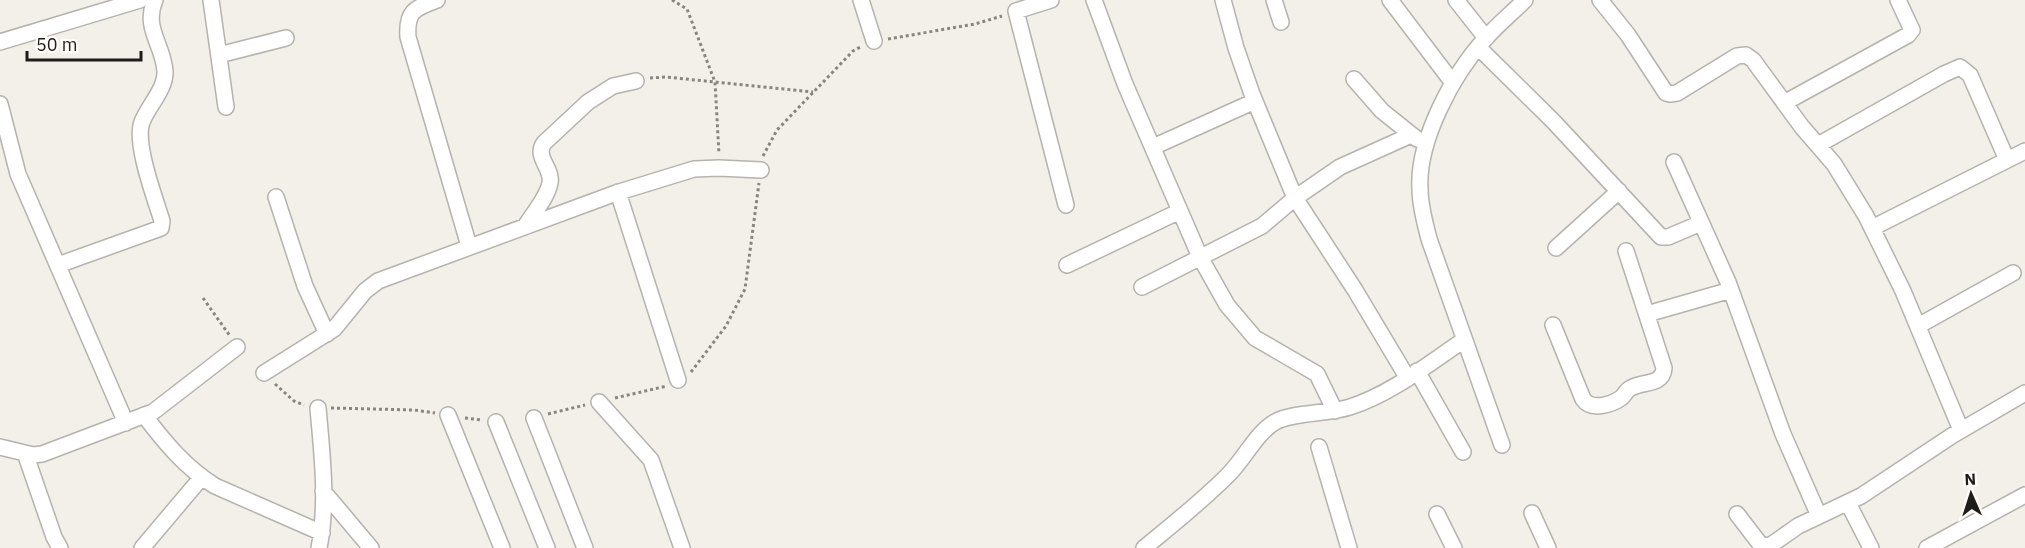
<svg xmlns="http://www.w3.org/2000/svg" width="2025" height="548" font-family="'IBM Plex Sans',sans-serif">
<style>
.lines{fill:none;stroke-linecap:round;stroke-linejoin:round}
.minor-casing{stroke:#b6b2ad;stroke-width:18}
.path{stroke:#898682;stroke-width:3;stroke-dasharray:3 3;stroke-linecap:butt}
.minor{stroke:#fff;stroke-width:15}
</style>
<rect width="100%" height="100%" fill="#f3efe9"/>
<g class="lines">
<g class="minor-casing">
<path id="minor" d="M 211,0 L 226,107
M 437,0 C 415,8 406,11 408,37 L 469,246
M 861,0 L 874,41
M 1051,0 L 1016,11 L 1066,205
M 1094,0 L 1125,84 L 1200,257 L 1227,305 L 1255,338 L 1317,374 L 1335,411
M 1223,0 L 1236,48 L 1252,94 L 1295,198 L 1355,290 L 1407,377
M 1274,0 L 1281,22
M 1390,0 L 1453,83
M 1456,0 L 1486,38
M 1600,0 L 1628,35 L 1666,93 L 1670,94 L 1677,93 L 1737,56 L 1746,55 L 1753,60 L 1802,127 L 1834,164 L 1866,216 L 1903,291 L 1961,430
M 0,42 L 140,0
M 1478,47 L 1554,122 L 1661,237 L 1668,237 L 1701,223
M 219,55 L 286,38
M 1354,79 L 1382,111 L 1417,139
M 1784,103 L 1908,35 L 1912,30 L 1898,0
M 0,104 L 18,174 L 126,423
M 1818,145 L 1944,74 L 1960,67 L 1970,75 L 2007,160
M 1153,147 L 1255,101
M 1674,162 L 1728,282 L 1783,434 L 1819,516
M 618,192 L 678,380
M 276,197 L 305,286 L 327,334
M 526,225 C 534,212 547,198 550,183 C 553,168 534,157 544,143 L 588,102 L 613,86 L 636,81
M 1872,228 L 2025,151
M 1556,248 L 1619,191
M 58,265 L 161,228 L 162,221 C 155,198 134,143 142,122 C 148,106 166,89 165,71 C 163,44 143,28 155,0
M 1067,265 L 1180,211
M 1142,287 L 1262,226 L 1295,198 L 1340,167 L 1411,135
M 1647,314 L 1731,290
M 1553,325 L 1583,399 C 1591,411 1611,405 1621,398 C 1625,395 1626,390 1631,388 C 1642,381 1663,386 1664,368 L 1626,251
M 1918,326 L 2013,273
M 1417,371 L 1463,452
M 264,373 L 334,329 L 365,291 L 378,281 L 616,193 L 694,169 L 719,168 L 761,170
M 599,402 L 651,460 L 682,548
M 318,408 C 322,454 328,502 319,548
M 144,415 C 165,443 186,468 215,486 L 322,533
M 448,415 L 502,548
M 534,418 L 585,548
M 496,422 L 547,548
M 1502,445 L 1429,239 C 1425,223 1420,206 1420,189 C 1417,141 1453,74 1485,39 C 1497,25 1512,13 1525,0
M 0,447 L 33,455 L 42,454 L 153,412 L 237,347
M 1319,447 L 1349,548
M 25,453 L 54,537 L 60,548
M 323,491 L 371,548
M 1848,503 L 1871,548
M 1532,513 L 1548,548
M 1437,514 L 1454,548
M 1737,514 L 1760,544 L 1763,546 L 1771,545 L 1798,526 L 1861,496 L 1953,435 L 2025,393
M 142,548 L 202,477
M 1144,548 C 1172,525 1201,502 1227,476 C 1244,460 1255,434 1275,422 C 1292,412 1329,414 1350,407 C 1391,394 1428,364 1464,340
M 1927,548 L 2025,495"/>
</g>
<path class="path" d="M 672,0 L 687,9 L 715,82 L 719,154
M 888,39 L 975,24 L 1002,16
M 650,78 L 666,77 L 813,92
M 763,156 L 777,130 L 853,51 L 862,46
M 203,298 L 230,336
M 691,372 L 726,326 L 745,289 L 759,183
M 275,384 L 294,401 L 304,405
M 615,398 L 667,386
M 331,408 L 414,410 L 435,413
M 548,414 L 585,405
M 465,418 L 482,420"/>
<use href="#minor" class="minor"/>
</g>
<g transform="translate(1971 494) rotate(357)" stroke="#fffcf9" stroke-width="4.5" paint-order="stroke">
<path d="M0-4.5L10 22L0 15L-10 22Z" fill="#1e1d1b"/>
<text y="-9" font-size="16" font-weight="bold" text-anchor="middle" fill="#1e1d1b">N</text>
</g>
<path d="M27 51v9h114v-9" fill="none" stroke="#1e1d1b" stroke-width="3"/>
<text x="36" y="51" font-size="18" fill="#1e1d1b" stroke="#fffcf9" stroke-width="4.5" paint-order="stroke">50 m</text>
</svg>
